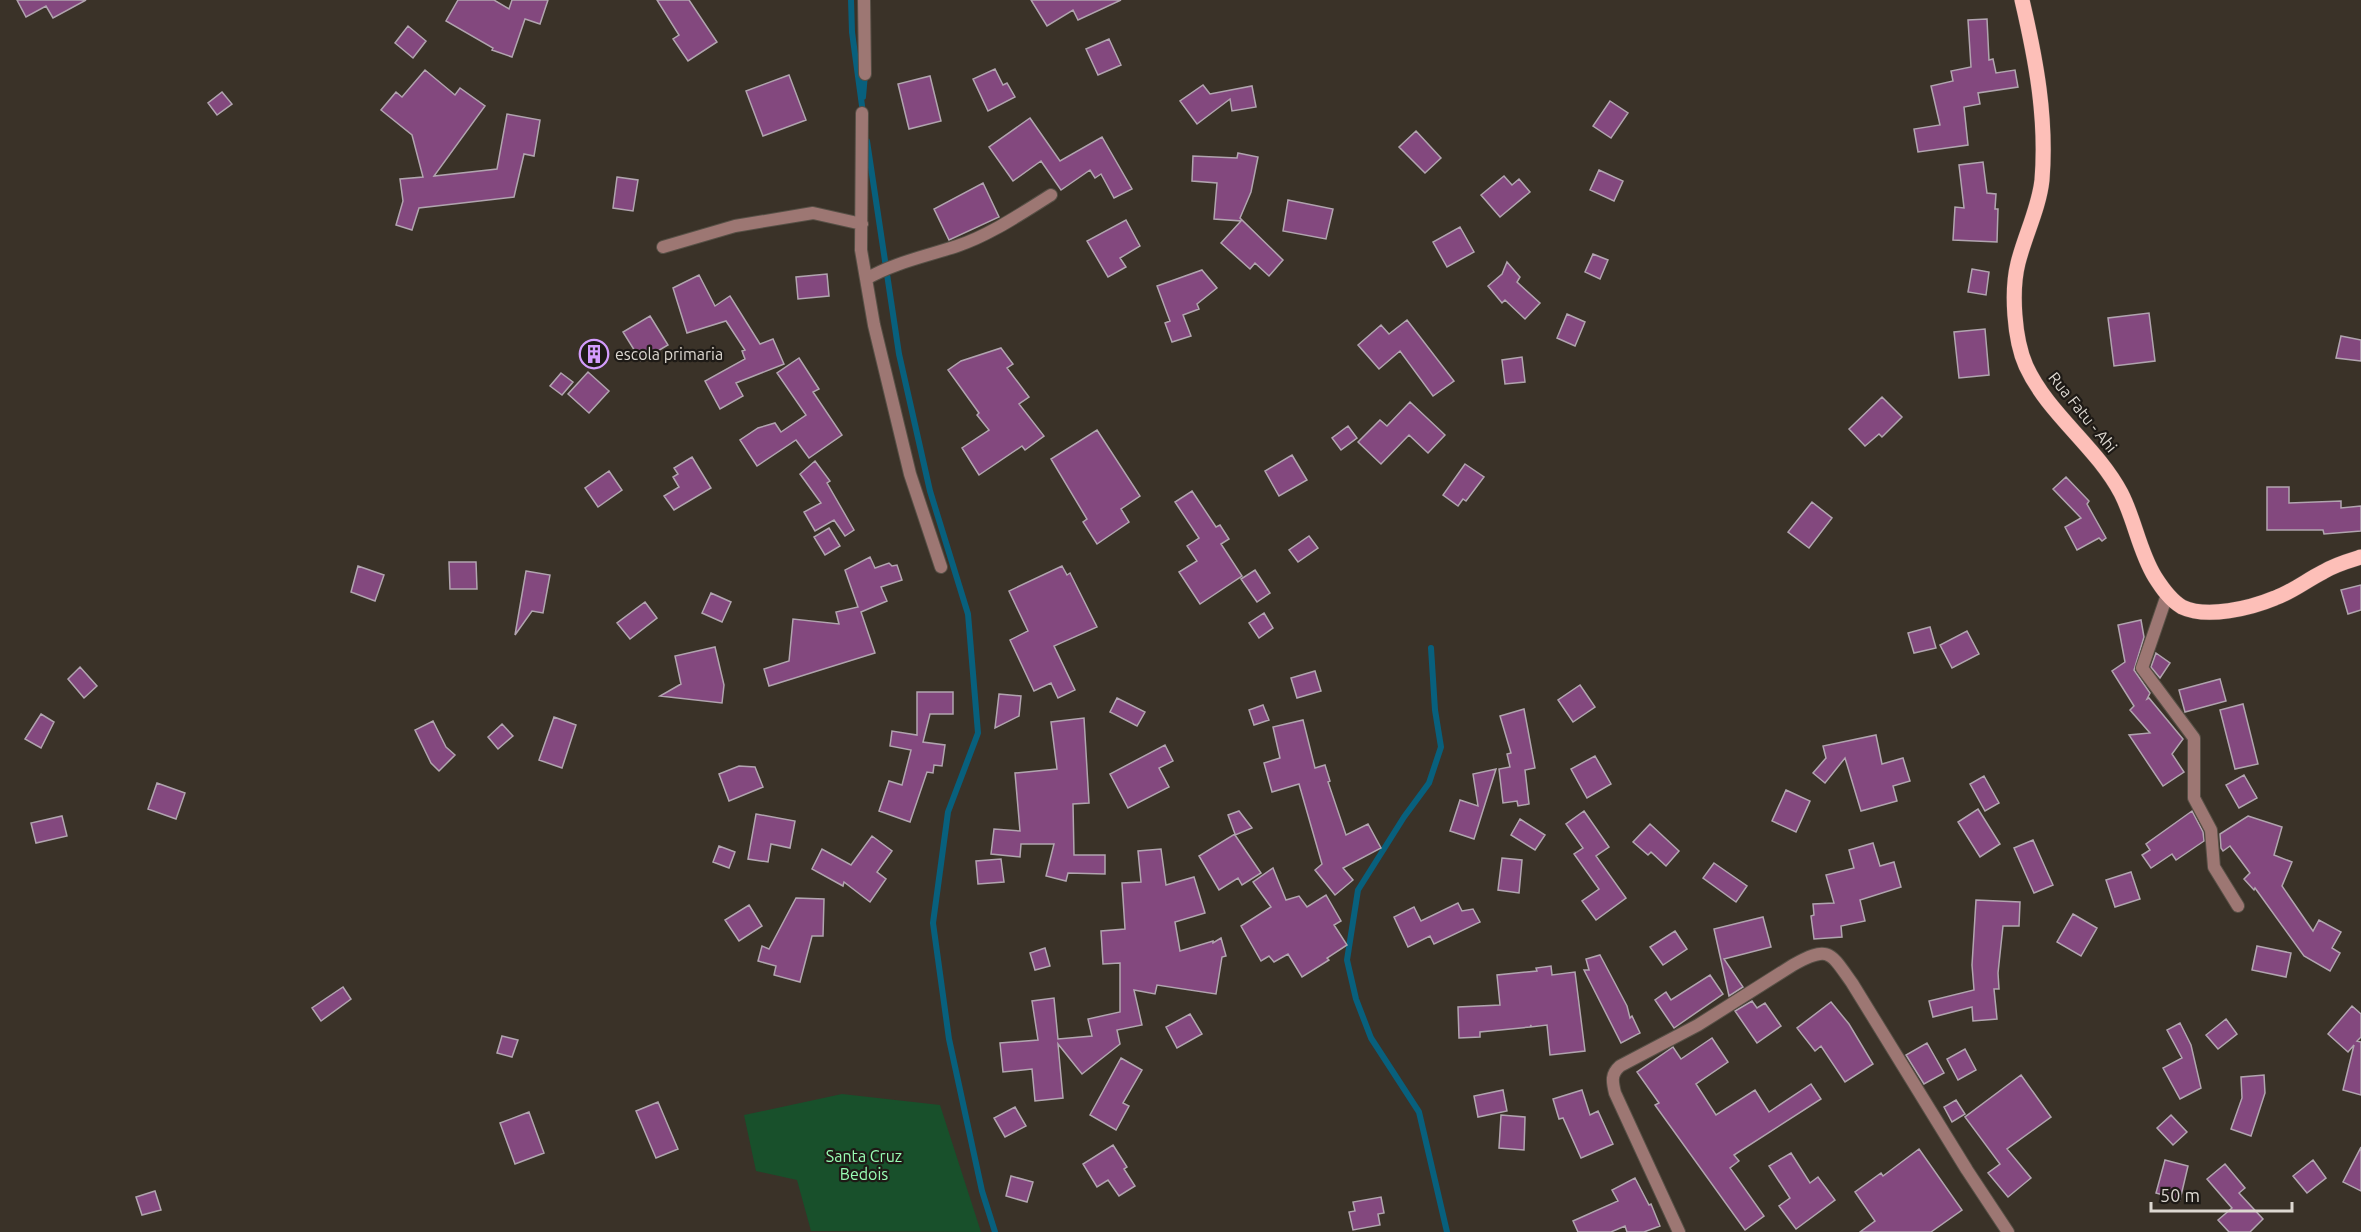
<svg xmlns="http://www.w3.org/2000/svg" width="2361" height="1232" font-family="Ubuntu,sans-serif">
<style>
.green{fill:#18502b}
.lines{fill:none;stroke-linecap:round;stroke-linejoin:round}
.stream{stroke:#08607d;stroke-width:6}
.building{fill:#83487e;stroke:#b1a4af;stroke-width:1.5}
.street-casing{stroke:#575046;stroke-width:14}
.primary-casing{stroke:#575046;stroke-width:16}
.street{stroke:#9d7773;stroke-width:12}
.primary{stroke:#fdbfb8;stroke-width:15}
.labels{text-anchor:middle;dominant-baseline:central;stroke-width:4.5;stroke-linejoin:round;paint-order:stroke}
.poi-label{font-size:16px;fill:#ddd8d1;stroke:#1e1a16;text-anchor:start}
.street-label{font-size:16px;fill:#ddd8d1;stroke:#1e1a16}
.park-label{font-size:16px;fill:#99fdb4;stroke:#1e1a16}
</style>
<rect width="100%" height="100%" fill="#3a3228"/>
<path class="green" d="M 842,1094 L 940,1105 L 981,1232 L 811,1231 L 797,1180 L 756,1171 L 744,1115 Z"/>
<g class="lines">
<path class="stream" d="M 851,0 L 852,32 L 863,113
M 863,97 L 865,74
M 867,141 L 899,354 L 930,491 L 968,614 L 978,733 L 948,812 L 933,923 L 949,1039 L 982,1191 L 995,1232
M 1431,648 L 1435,710 L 1441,747 L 1429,783 L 1404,817 L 1358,890 L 1347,960 L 1356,999 L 1371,1038 L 1419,1112 L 1447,1232"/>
</g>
<path class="building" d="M 17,0 L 86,0 L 53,18 L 46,6 L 26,17 Z
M 458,0 L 494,0 L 509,9 L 512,0 L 548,0 L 540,24 L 525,19 L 512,57 L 492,50 L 493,48 L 446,21 Z
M 657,0 L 689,0 L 717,42 L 688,61 L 673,39 L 679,35 Z
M 1031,0 L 1121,0 L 1078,20 L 1073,10 L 1047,26 Z
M 1987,19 L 1989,60 L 1993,59 L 1996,73 L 2015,70 L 2018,87 L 1978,93 L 1980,104 L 1964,107 L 1968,145 L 1918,152 L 1914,129 L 1940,125 L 1931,86 L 1953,81 L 1951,71 L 1971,67 L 1968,20 Z
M 408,26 L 426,41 L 413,58 L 395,43 Z
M 1109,39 L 1121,65 L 1098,75 L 1086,49 Z
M 995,69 L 1003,85 L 1007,83 L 1015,97 L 988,111 L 973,79 Z
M 425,70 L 455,95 L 460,88 L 485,106 L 434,176 L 497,169 L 507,114 L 540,120 L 534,156 L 524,154 L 514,197 L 419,208 L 412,230 L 396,225 L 403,201 L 400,179 L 423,177 L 412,135 L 381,110 L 396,92 L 402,97 Z
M 789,75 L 806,120 L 763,136 L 746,91 Z
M 930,76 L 941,121 L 909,129 L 898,84 Z
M 1203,85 L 1210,94 L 1252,86 L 1256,107 L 1232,111 L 1230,99 L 1197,124 L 1180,101 Z
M 222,92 L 232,104 L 217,115 L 208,103 Z
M 1610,101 L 1628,113 L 1611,138 L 1593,126 Z
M 1030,118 L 1060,161 L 1102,137 L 1132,189 L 1114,198 L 1101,174 L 1095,178 L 1090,170 L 1061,190 L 1041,161 L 1013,181 L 989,147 Z
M 1416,131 L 1441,158 L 1425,173 L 1399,147 Z
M 1238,153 L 1258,157 L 1251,192 L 1240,218 L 1283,260 L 1269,276 L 1255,263 L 1250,269 L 1221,243 L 1241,221 L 1214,219 L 1217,183 L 1192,181 L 1193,156 L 1237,158 Z
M 1983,162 L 1987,193 L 1996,194 L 1995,209 L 1998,209 L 1997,242 L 1953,240 L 1955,207 L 1964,208 L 1959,165 Z
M 1599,170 L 1623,181 L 1614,201 L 1590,190 Z
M 1504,176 L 1512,185 L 1519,179 L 1530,192 L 1500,217 L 1481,195 Z
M 617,177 L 638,180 L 633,211 L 613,208 Z
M 983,183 L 999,217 L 949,240 L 934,209 Z
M 1288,200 L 1333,209 L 1326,239 L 1283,231 Z
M 1126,220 L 1140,246 L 1120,258 L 1126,267 L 1108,277 L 1087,241 Z
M 1460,227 L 1474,252 L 1447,267 L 1433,242 Z
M 1593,254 L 1608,260 L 1600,279 L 1585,272 Z
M 1507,262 L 1520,277 L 1517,282 L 1540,303 L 1525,319 L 1505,300 L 1502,303 L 1488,286 L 1502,274 Z
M 1972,269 L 1989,272 L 1986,295 L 1968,292 Z
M 1202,270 L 1217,288 L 1197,304 L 1199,309 L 1183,315 L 1191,336 L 1172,342 L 1165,323 L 1170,321 L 1157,286 Z
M 827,274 L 829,296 L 798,299 L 796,277 Z
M 699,275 L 715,306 L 730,296 L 760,344 L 773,339 L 784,364 L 736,383 L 743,396 L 720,409 L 705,381 L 745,359 L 742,351 L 745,350 L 726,321 L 687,333 L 673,288 Z
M 2149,313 L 2155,361 L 2114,366 L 2108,318 Z
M 1567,314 L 1585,322 L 1575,346 L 1557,338 Z
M 650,316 L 668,345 L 641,361 L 623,332 Z
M 1407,320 L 1454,381 L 1433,396 L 1400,351 L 1379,369 L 1358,345 L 1381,325 L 1389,334 Z
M 1985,329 L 1989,375 L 1959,378 L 1954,332 Z
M 2341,336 L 2361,340 L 2361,361 L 2336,358 Z
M 1001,348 L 1013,364 L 1007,368 L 1029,397 L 1019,404 L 1044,436 L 1025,450 L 1022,446 L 979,475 L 962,448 L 989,430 L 977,415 L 979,413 L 948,370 L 961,361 Z
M 1522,357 L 1525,382 L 1505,384 L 1502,360 Z
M 799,358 L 819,389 L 813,392 L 842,435 L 809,458 L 796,440 L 757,466 L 740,440 L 758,428 L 775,423 L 781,432 L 806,415 L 777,373 Z
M 588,372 L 609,391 L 589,413 L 568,394 Z
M 561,373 L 573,382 L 562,395 L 550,386 Z
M 1882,397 L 1902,417 L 1882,437 L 1879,434 L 1865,446 L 1849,429 Z
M 1410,402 L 1445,435 L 1428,453 L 1409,435 L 1381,464 L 1358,442 L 1380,420 L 1387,426 Z
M 1348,426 L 1357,438 L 1341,450 L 1332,438 Z
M 1097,430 L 1140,496 L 1121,509 L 1129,522 L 1097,544 L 1083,522 L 1087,519 L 1051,459 Z
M 1292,455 L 1307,480 L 1279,496 L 1265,471 Z
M 692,457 L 711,488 L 674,510 L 664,496 L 679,487 L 673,477 L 678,474 L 674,468 Z
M 815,461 L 830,481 L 827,483 L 854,530 L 845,536 L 834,520 L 815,531 L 804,512 L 821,503 L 800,474 Z
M 1465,464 L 1484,477 L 1466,501 L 1463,499 L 1458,506 L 1443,495 Z
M 609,471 L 622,490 L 598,507 L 585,488 Z
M 2066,477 L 2089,501 L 2087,504 L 2106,538 L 2102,541 L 2099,538 L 2077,550 L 2065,527 L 2081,518 L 2053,489 Z
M 2267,487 L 2289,487 L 2289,503 L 2341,501 L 2341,508 L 2361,506 L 2361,531 L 2324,534 L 2323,530 L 2267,530 Z
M 1192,491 L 1216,527 L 1220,525 L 1229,539 L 1221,544 L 1242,576 L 1200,604 L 1179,572 L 1197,561 L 1187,546 L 1199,538 L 1175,502 Z
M 1812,502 L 1832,518 L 1809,548 L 1788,532 Z
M 829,528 L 840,546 L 825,555 L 814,537 Z
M 1309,536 L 1318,548 L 1298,562 L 1289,550 Z
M 870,557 L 875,568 L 889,563 L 892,566 L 897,565 L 902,580 L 881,587 L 887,601 L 861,612 L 875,653 L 769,686 L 764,669 L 789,661 L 793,619 L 839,624 L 836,612 L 858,607 L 845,570 Z
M 449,562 L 476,562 L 477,589 L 450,589 Z
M 358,566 L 384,575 L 375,601 L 351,592 Z
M 1062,566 L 1067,575 L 1070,573 L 1097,627 L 1054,646 L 1075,690 L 1058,698 L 1051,683 L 1034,691 L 1010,640 L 1028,631 L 1009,591 Z
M 1255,570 L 1270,593 L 1257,602 L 1241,579 Z
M 526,571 L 550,575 L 543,613 L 532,611 L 515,635 Z
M 2361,585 L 2361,610 L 2348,614 L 2341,590 Z
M 711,593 L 731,602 L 722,622 L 702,613 Z
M 645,602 L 657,618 L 630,639 L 617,623 Z
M 1264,613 L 1273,628 L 1259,638 L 1249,623 Z
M 2141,620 L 2144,637 L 2134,670 L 2150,693 L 2147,699 L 2149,698 L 2183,739 L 2172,754 L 2184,772 L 2163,786 L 2129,735 L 2150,733 L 2130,710 L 2134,706 L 2112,671 L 2125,662 L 2118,625 Z
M 1930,627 L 1936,648 L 1914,653 L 1908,633 Z
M 1967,631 L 1979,654 L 1952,668 L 1940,645 Z
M 715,647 L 724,685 L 722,703 L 660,696 L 681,684 L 675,656 Z
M 2156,653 L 2170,663 L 2160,678 L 2151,667 Z
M 80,667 L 97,686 L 84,698 L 68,679 Z
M 1315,671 L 1321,691 L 1297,698 L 1291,678 Z
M 2220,679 L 2226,701 L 2185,712 L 2179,690 Z
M 1580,685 L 1595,707 L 1573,722 L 1558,700 Z
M 917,692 L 953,692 L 953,714 L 930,714 L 923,742 L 945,745 L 942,766 L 934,765 L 933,773 L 927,772 L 910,822 L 879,811 L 889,781 L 902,785 L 911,750 L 890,746 L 892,731 L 917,735 Z
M 999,694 L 1021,696 L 1019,716 L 995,728 Z
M 1117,698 L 1145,712 L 1137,726 L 1110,712 Z
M 2243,704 L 2258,764 L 2235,769 L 2220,710 Z
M 1263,705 L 1269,720 L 1254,725 L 1249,710 Z
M 1524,709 L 1535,768 L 1525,770 L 1529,804 L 1518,806 L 1517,801 L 1503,803 L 1499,769 L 1510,767 L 1507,754 L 1511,753 L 1500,716 Z
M 41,714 L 54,722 L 41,748 L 25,739 Z
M 554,717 L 576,725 L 562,768 L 539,760 Z
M 1084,718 L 1089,803 L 1073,804 L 1074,855 L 1105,855 L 1105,874 L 1068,873 L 1066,881 L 1046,876 L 1054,844 L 1021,844 L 1020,857 L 991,854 L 994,829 L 1020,831 L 1015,773 L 1057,769 L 1051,722 Z
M 1303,720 L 1315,768 L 1325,765 L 1330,781 L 1328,782 L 1346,835 L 1368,824 L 1381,848 L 1343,868 L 1353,880 L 1335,895 L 1315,870 L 1322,864 L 1299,784 L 1272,792 L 1264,763 L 1280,758 L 1273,727 Z
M 433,721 L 446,747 L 455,755 L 439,771 L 431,763 L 415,730 Z
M 502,724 L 513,736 L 498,749 L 488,737 Z
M 1876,735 L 1882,764 L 1903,758 L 1910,781 L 1893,786 L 1897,801 L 1861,811 L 1845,758 L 1825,783 L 1813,773 L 1826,758 L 1823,746 Z
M 1165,745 L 1173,761 L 1159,768 L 1169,787 L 1128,808 L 1110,774 Z
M 1595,756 L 1611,784 L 1587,798 L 1571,769 Z
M 739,766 L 755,767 L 763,787 L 729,801 L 719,774 Z
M 1496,769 L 1474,839 L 1450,831 L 1460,800 L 1478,806 L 1473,774 Z
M 2244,775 L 2257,798 L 2239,808 L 2226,785 Z
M 1984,776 L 1999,803 L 1985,811 L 1970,784 Z
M 157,783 L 185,793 L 176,819 L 148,809 Z
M 1786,790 L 1810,801 L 1796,832 L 1772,821 Z
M 1978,809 L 2000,844 L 1980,857 L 1958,822 Z
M 1239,811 L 1252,828 L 1235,835 L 1261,873 L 1242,885 L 1238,878 L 1219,890 L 1199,856 L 1235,834 L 1228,815 Z
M 1584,811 L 1609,847 L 1596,856 L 1626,898 L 1596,920 L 1582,901 L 1599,889 L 1574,854 L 1583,848 L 1566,824 Z
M 2192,811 L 2203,832 L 2204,841 L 2176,860 L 2172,854 L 2151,868 L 2142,855 L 2150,850 L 2146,844 Z
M 756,814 L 795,821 L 790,848 L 771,844 L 768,862 L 748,859 Z
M 62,816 L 67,836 L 36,843 L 31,823 Z
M 2248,816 L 2282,827 L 2274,855 L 2292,862 L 2282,886 L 2313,931 L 2319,920 L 2341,932 L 2332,948 L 2340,953 L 2330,971 L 2304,956 L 2255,888 L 2254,890 L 2244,879 L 2250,873 L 2230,846 L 2223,851 L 2221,848 L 2220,834 Z
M 1520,819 L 1545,835 L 1535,850 L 1511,835 Z
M 1650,824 L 1679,851 L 1666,866 L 1651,852 L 1648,855 L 1633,842 Z
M 872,836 L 892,851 L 877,872 L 886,879 L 870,902 L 844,882 L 843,886 L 812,869 L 822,849 L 851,865 Z
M 2033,840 L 2053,885 L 2034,893 L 2014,848 Z
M 1873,843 L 1880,866 L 1894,862 L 1901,887 L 1860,900 L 1865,921 L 1841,926 L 1842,937 L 1814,939 L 1811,916 L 1814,915 L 1813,904 L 1834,903 L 1826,875 L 1854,868 L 1849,850 Z
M 719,846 L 735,852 L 729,868 L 713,862 Z
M 1161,849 L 1166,885 L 1194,877 L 1205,913 L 1175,922 L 1180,951 L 1213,941 L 1213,943 L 1221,938 L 1226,956 L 1222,957 L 1216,994 L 1157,985 L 1155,994 L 1134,990 L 1142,1025 L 1117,1030 L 1120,1044 L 1082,1074 L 1058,1044 L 1063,1098 L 1035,1101 L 1032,1069 L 1003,1072 L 1000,1043 L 1038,1040 L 1032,1001 L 1054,998 L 1058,1039 L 1092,1036 L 1088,1019 L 1120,1012 L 1120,963 L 1103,964 L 1101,931 L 1125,929 L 1122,883 L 1141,882 L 1138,851 Z
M 1502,858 L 1522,860 L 1519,893 L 1498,890 Z
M 1001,859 L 1004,882 L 978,884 L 976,861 Z
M 1714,863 L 1747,886 L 1736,902 L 1703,878 Z
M 1273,868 L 1286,900 L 1299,896 L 1307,907 L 1326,895 L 1341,921 L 1334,925 L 1347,945 L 1327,958 L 1329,960 L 1302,977 L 1288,954 L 1274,962 L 1269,956 L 1261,961 L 1241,926 L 1271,907 L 1253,882 Z
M 2131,872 L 2140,899 L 2115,907 L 2106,880 Z
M 796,898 L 824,899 L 823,936 L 812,936 L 800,982 L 774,975 L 776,966 L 758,961 L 762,946 L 769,949 Z
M 1976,900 L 2020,902 L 2019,926 L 2003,926 L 1998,973 L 1999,989 L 1994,989 L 1997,1019 L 1973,1021 L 1972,1007 L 1933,1017 L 1929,1001 L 1974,990 L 1972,965 Z
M 1458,903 L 1462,911 L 1473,909 L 1480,922 L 1434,944 L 1430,936 L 1408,947 L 1394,917 L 1414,907 L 1421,921 Z
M 749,905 L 762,926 L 739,941 L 725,920 Z
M 2073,914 L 2097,928 L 2081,956 L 2057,942 Z
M 1763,917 L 1771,947 L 1724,959 L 1743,987 L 1729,996 L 1714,929 Z
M 1675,931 L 1687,949 L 1663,965 L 1650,947 Z
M 2257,946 L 2291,953 L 2286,977 L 2252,970 Z
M 1045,948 L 1050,966 L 1035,970 L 1030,953 Z
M 1600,955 L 1627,1006 L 1630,1018 L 1632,1016 L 1640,1033 L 1621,1043 L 1584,970 L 1589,970 L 1586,959 Z
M 1551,966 L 1552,975 L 1575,972 L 1585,1051 L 1550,1055 L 1547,1025 L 1531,1027 L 1531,1025 L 1530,1027 L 1480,1032 L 1480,1037 L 1459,1038 L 1458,1007 L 1500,1005 L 1497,975 L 1537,971 L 1536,968 Z
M 1710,975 L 1723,994 L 1674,1028 L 1655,1000 L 1666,992 L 1671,1000 Z
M 343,987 L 351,999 L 321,1021 L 312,1008 Z
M 1752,1001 L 1757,1008 L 1765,1003 L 1781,1026 L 1757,1043 L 1735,1011 Z
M 1831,1002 L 1849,1024 L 1873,1064 L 1845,1082 L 1821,1046 L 1815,1051 L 1797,1028 Z
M 2352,1006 L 2361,1014 L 2361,1037 L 2357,1041 L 2361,1042 L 2361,1095 L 2343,1090 L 2354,1045 L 2348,1052 L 2328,1034 Z
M 1190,1014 L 1202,1034 L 1177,1048 L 1166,1027 Z
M 2226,1019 L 2237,1034 L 2218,1049 L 2206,1035 Z
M 2180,1023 L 2191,1045 L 2201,1088 L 2180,1099 L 2163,1068 L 2182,1058 L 2167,1030 Z
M 502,1036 L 518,1040 L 512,1057 L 497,1053 Z
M 1712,1038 L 1728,1062 L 1696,1084 L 1716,1115 L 1755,1090 L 1769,1112 L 1811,1084 L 1821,1099 L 1734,1155 L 1739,1161 L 1730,1168 L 1764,1216 L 1745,1230 L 1655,1105 L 1659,1103 L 1637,1072 L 1673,1047 L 1681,1059 Z
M 1927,1043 L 1944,1073 L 1924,1084 L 1906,1055 Z
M 1965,1049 L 1976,1070 L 1958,1080 L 1947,1059 Z
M 1121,1058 L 1142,1070 L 1123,1103 L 1129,1106 L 1116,1130 L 1090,1115 Z
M 2021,1075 L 2051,1117 L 2007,1149 L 2031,1178 L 2008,1197 L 1988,1173 L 2000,1164 L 1965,1117 Z
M 2264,1075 L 2265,1093 L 2251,1136 L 2231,1129 L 2242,1098 L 2241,1077 Z
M 1503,1090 L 1507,1111 L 1478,1117 L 1474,1096 Z
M 1582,1090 L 1590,1115 L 1598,1111 L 1613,1144 L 1581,1158 L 1563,1118 L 1559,1119 L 1553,1099 Z
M 1956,1100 L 1965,1114 L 1952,1122 L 1944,1107 Z
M 658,1102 L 678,1149 L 656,1158 L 636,1111 Z
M 1015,1107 L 1026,1126 L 1005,1137 L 994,1118 Z
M 529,1112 L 544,1153 L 515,1164 L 500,1123 Z
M 1501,1115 L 1525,1117 L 1524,1150 L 1499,1148 Z
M 2171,1115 L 2187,1132 L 2173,1145 L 2157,1128 Z
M 1113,1145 L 1127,1167 L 1124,1169 L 1135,1186 L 1119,1196 L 1108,1180 L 1097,1187 L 1083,1164 Z
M 2361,1147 L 2361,1191 L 2343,1182 Z
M 1919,1149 L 1962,1210 L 1931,1232 L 1860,1232 L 1875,1221 L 1855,1192 L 1881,1173 L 1883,1176 Z
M 1791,1153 L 1810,1183 L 1818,1177 L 1835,1200 L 1796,1229 L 1779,1206 L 1790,1198 L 1769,1166 Z
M 2165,1160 L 2188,1166 L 2180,1200 L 2156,1193 Z
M 2313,1160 L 2326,1178 L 2307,1193 L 2293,1176 Z
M 2225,1164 L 2245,1188 L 2239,1193 L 2263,1219 L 2250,1232 L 2229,1232 L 2218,1220 L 2232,1208 L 2207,1179 Z
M 1011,1176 L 1033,1182 L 1027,1202 L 1006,1196 Z
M 1635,1178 L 1649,1205 L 1651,1204 L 1660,1226 L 1644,1232 L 1627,1232 L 1625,1226 L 1611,1232 L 1578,1232 L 1573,1221 L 1618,1201 L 1612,1190 Z
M 155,1191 L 161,1210 L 142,1215 L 136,1197 Z
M 1381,1197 L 1384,1213 L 1378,1214 L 1380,1225 L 1353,1230 L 1349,1212 L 1355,1211 L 1353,1202 Z"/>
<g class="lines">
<g class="street-casing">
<path id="street" d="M 864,0 L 865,74
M 862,113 L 861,250 L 874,325 L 910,474 L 941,567
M 663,247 L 735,226 L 813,213 L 862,224
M 866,279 C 893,263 927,256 957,246 C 990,235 1022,213 1051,195
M 2167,595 L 2142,668 L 2194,738 L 2194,798 L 2211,830 L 2214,867 L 2238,906
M 1679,1232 L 1615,1093 C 1612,1081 1611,1074 1620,1066 L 1698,1025 L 1793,965 C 1829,945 1830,952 1852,983 L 1967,1170 L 2008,1232"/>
</g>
<g class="primary-casing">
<path id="primary" d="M 2022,0 C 2036,60 2047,118 2042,180 C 2039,208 2025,235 2018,263 C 2011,291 2014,339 2026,366 C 2048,414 2096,446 2121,493 C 2135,520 2139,551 2155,577 C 2162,588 2170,600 2182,607 C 2207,619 2251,608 2275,598 C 2292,592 2307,580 2323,572 C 2334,565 2348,561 2361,557"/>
</g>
<use href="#street" class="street"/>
<use href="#primary" class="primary"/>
</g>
<defs>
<g id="building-ring" transform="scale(1.5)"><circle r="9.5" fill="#1e1a16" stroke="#d39cfc" stroke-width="1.5"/><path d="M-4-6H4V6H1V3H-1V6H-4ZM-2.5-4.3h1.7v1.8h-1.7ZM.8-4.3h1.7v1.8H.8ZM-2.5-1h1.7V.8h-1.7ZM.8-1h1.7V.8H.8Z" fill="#d39cfc"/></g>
</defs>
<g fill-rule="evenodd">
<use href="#building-ring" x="594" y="354"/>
</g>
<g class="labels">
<g class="poi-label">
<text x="615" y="354">escola primaria</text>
</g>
<g class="street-label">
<text transform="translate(2083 412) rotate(51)">Rua Fatu - Ahi</text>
</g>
<g class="park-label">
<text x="864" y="1156">Santa Cruz<tspan x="864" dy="18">Bedois</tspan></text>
</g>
</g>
<path d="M2151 1202v9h141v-9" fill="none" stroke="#ddd8d1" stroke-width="3"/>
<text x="2160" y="1202" font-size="18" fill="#ddd8d1" stroke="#1e1a16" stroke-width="4.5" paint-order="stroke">50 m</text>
</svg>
